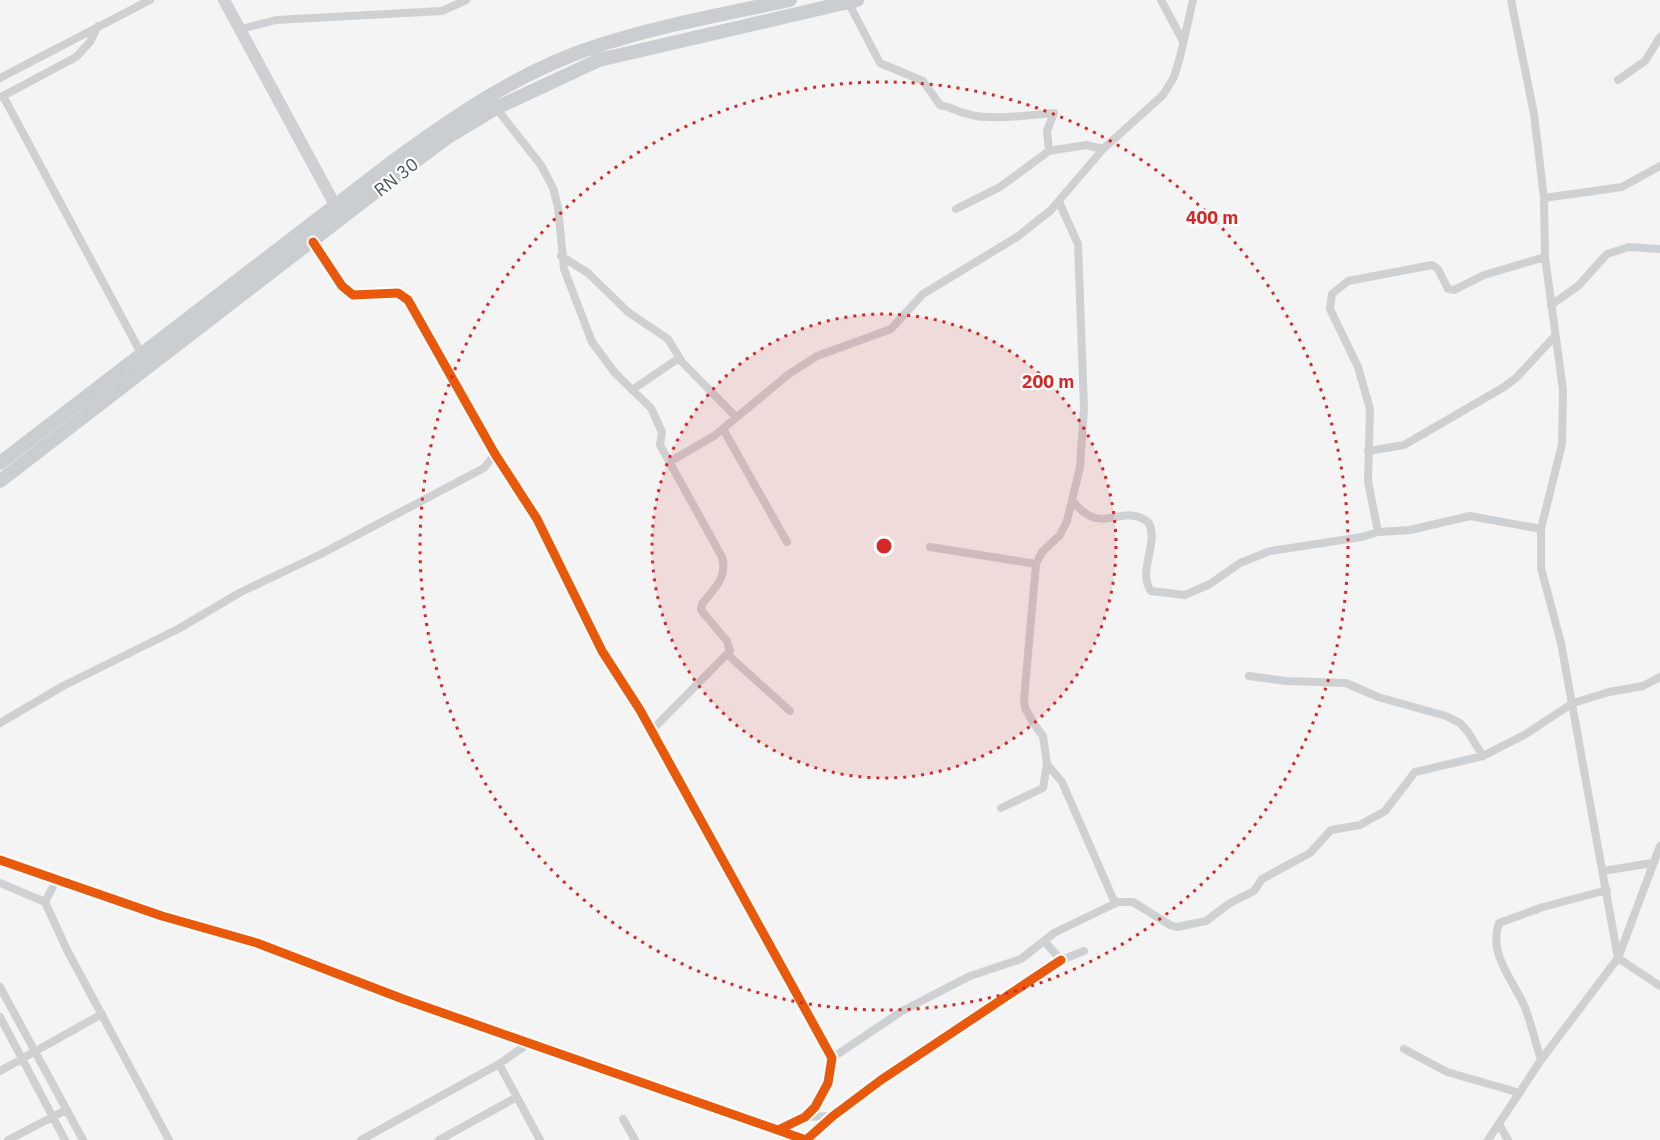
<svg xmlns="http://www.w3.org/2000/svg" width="1660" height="1140" font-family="'IBM Plex Sans',sans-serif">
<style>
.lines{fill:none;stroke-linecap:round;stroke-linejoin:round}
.street{stroke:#ced0d2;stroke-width:8}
.secondary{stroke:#ced0d4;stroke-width:12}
.primary{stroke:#caced1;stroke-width:14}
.cycleway-casing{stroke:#fff;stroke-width:13}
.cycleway{stroke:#e8590c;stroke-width:9}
.ring{fill:none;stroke:#d62828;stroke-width:3;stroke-dasharray:3 6}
.labels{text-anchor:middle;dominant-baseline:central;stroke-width:4.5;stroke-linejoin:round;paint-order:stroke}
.street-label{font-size:18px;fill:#4a5661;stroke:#fff}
.centre{fill:#d62828;stroke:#fff;stroke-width:3}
.ring-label{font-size:18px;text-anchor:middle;font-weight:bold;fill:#d62828;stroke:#fff;stroke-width:4.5;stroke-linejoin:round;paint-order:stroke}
</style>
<rect width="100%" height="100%" fill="#f4f4f4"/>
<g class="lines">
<path class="street" d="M 1161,0 L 1183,41
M 1511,0 L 1534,114 L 1544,198 L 1545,257 L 1563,390 L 1562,444 L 1541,529 L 1541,568 L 1561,643 L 1618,958 L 1660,986
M 848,2 L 880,63 L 923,81 L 940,105 C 951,107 958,112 968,114 C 987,121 1033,115 1054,113 L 1047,131 L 1049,151
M 241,29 L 276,20 L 442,11 L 466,0
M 0,78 L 150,0
M 1618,80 L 1645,61 L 1660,37
M 3,96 L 76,57 L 90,42 L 98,26
M 0,97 L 3,96 L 141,353
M 496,108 L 541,165 L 553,188 L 558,207 L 564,269 L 592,342 L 615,373 L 651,408 L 662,432 L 660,445 L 722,557 C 728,577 714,589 702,604 L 701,610 L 727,641 L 730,651 L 651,731
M 1544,198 L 1622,187 L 1660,166
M 1059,202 L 1078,244 L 1084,408 L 1080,467 L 1067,521 L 1060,535 L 1042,552 L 1036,564 L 1024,699 L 1025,708 L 1034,724 L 1043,736 L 1047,764 L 1062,782 L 1115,903
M 956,209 L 1000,187 L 1049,151 L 1086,145 L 1103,149
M 313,242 L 342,286 L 353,295 L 398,293 L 408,300 L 495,454 L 537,519 L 602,651 L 640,710 L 832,1058 L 828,1083 L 815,1107 L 805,1117 L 778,1130
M 561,256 L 588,273 L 628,312 L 668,339 L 682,362 L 736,417
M 1551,305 L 1578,286 L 1607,254 L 1629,247 L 1660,249
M 632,390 L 679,358
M 723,429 L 787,542
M 1368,451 L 1404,445 L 1504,387 L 1516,378 L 1555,336
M 671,461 L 714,436 L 789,374 L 817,356 L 891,329 L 923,294 L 1017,237 L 1051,210 L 1103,149 L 1163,95 L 1174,77 L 1180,57 L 1193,0
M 1072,500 C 1102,540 1122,500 1149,523 C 1159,544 1137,571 1151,591 L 1185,595 L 1210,584 L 1240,563 L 1270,551 L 1362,537 L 1378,532 L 1410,530 L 1470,516 L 1541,529
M 1378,532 L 1368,481 L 1370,409 L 1358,367 L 1330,309 L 1332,294 L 1348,281 L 1432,265 L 1438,269 L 1448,289 L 1454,290 L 1484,275 L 1545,257
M 930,547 L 1036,564
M 728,655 L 790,711
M 1249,676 L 1286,681 L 1346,683 L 1378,697 L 1446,716 L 1460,723 L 1468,732 L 1483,756
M 0,723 L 63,686 L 178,629 L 241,592 L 321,554 L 484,468 L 495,454
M 1001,808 L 1043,788 L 1047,764
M 0,860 L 162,916 L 257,943 L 403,999 L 806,1140 L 833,1116 L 881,1080 L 1061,960
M 1603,871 L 1652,863
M 0,883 L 45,902 L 67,950 L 169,1140
M 45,902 L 57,879
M 1044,941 L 1061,960 L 1084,951
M 0,987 L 83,1140
M 0,1017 L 65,1140
M 1404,1049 L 1447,1072 L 1520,1093
M 832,1058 L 902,1011 L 970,976 L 1021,959 L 1054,933 L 1118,902 L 1133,902 L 1170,925 L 1177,927 L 1206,921 L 1230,903 L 1254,891 L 1262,879 L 1310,853 L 1331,830 L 1360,825 L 1385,811 L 1415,772 L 1483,756 L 1526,734 L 1573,703 L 1609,692 L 1643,686 L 1660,677
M 1541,1060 C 1536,1044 1532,1027 1526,1010 C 1516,983 1487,955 1499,923 L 1543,907 L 1607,890
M 499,1064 L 540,1140
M 0,1071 L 102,1014
M 805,1117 L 833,1116
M 623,1119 L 635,1140
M 1499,1124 L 1508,1140
M 8,1140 L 66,1110
M 361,1140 L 499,1064 L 529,1043
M 439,1140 L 517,1097
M 1488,1140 L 1541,1060 L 1618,958 L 1660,846"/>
<path class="secondary" d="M 224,0 L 335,205"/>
<path class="primary" d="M 0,463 L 392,162 C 454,117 520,71 594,47 C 657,26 724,14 790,0
M 0,481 L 401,172 L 448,137 L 496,108 L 599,60 L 857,0"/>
<g class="cycleway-casing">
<path id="cycleway" d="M 313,242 L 342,286 L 353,295 L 398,293 L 408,300 L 495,454 L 537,519 L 602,651 L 640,710 L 832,1058 L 828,1083 L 815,1107 L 805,1117 L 778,1130
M 0,860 L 162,916 L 257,943 L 403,999 L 806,1140 L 833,1116 L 881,1080 L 1061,960"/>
</g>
<use href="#cycleway" class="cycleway"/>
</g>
<circle cx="884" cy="546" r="232" fill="#d62828" fill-opacity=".12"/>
<g class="ring">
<circle cx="884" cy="546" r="232"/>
<circle cx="884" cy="546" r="464"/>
</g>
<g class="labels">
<g class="street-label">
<text transform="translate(396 177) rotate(-38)">RN 30</text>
</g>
</g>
<circle cx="884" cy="546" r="9" class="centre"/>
<g class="ring-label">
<text x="1212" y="224">400 m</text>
<text x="1048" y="388">200 m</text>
</g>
</svg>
